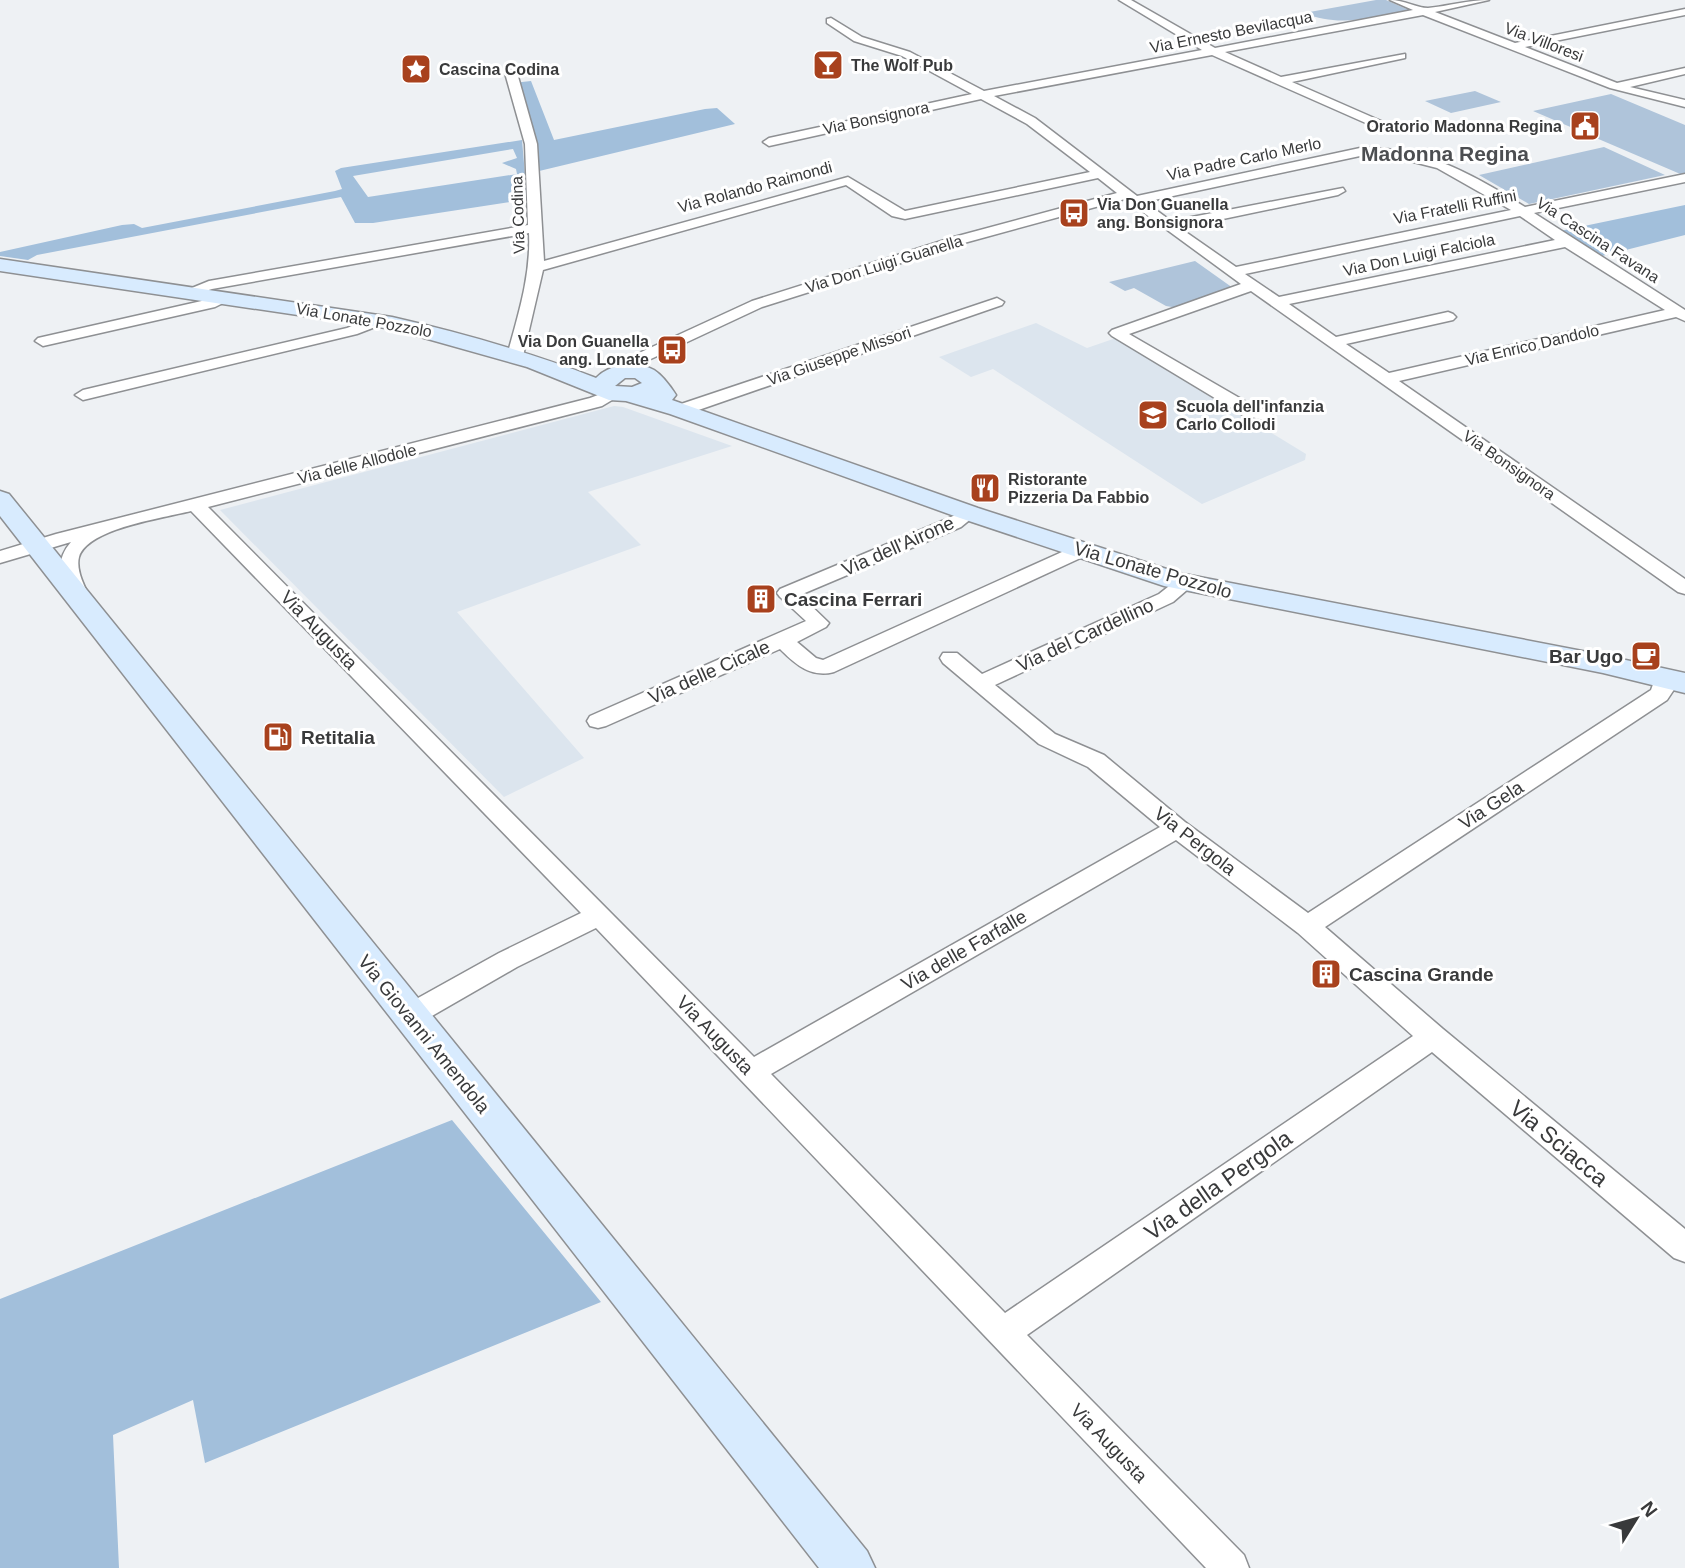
<svg xmlns="http://www.w3.org/2000/svg" width="1685" height="1568" font-family="Helvetica,sans-serif">
<style>
.built{fill:#dce5ee}
.green{fill:#afc4da}
.forest{fill:#a2bfdb;fill-rule:evenodd}
.lines{fill:none;stroke-linecap:round;stroke-linejoin:round}
.street-casing{stroke:#8e9093;stroke-width:3}
.secondary-casing{stroke:#8e9093;stroke-width:3}
.street{fill:#fff;fill-rule:evenodd}
.secondary{fill:#d8ebfe;fill-rule:evenodd}
.labels{text-anchor:middle;dominant-baseline:central;stroke-width:6;stroke-linejoin:round;paint-order:stroke}
.far-street-label{font-size:16px;fill:#393a3b;stroke:#fff}
.far-poi-label{font-size:16px;font-weight:bold;fill:#393a3b;stroke:#fff;text-anchor:start}
.street-label{font-size:19px;fill:#393a3b;stroke:#fff}
.poi-label{font-size:19px;font-weight:bold;fill:#393a3b;stroke:#fff;text-anchor:start}
.far-district-label{font-size:21px;font-weight:bold;fill:#4c4e51;stroke:#fff}
.near-street-label{font-size:23px;fill:#393a3b;stroke:#fff}
</style>
<rect width="100%" height="100%" fill="#eef1f4"/>
<path class="built" d="M 1036,323 L 1087,348 L 1116,338 L 1306,454 L 1305,460 L 1202,504 L 993,369 L 971,377 L 939,357 Z
M 614,406 L 623,407 L 732,446 L 588,492 L 641,545 L 457,612 L 584,758 L 504,797 L 220,510 Z"/>
<path class="green" d="M 1376,0 L 1386,0 L 1409,10 C 1373,17 1340,28 1304,13 Z
M 1475,91 L 1501,102 L 1451,113 L 1425,101 Z
M 1611,94 L 1685,125 L 1685,176 L 1533,111 Z
M 1604,147 L 1665,175 L 1529,204 L 1479,175 Z
M 1195,261 L 1233,288 L 1178,308 L 1166,306 L 1134,288 L 1125,291 L 1109,282 Z"/>
<path class="forest" d="M 531,81 L 554,140 L 705,109 L 717,108 L 735,124 L 535,172 L 513,83 Z
M 522,140 L 527,198 L 523,200 L 373,223 L 355,223 L 341,197 L 37,255 L 28,260 L 0,256 L 0,252 L 122,225 L 134,224 L 142,228 L 335,191 L 342,189 L 335,171 L 341,168 ZM 513,149 L 517,158 L 502,163 L 516,169 L 517,174 L 368,197 L 353,176 Z
M 1685,205 L 1685,235 L 1598,257 L 1560,231 Z
M 452,1120 L 601,1302 L 205,1463 L 193,1400 L 113,1435 L 119,1568 L 0,1568 L 0,1299 Z"/>
<g class="lines">
<g class="street-casing">
<path id="street" d="M 1119,0 L 1131,0 L 1215,48 L 1413,10 L 1390,0 C 1404,0 1417,8 1428,8 C 1449,6 1468,0 1489,0 L 1435,12 L 1515,43 L 1685,9 L 1685,15 L 1525,47 L 1617,83 L 1685,68 L 1685,74 L 1630,87 L 1685,100 L 1685,107 L 1610,88 L 1423,15 L 1225,52 L 1281,77 L 1405,54 L 1405,58 L 1292,82 L 1381,121 L 1381,127 L 1377,128 L 1212,55 L 994,96 L 1035,118 L 1137,196 L 1360,148 C 1423,146 1473,174 1525,207 L 1685,174 L 1685,182 L 1534,213 L 1685,310 L 1685,321 L 1676,317 L 1399,381 L 1685,579 L 1685,594 L 1678,592 L 1251,291 L 1129,334 L 1255,407 L 1270,411 L 1272,415 L 1270,419 L 1264,420 L 1243,415 L 1112,336 L 1109,333 L 1112,330 L 1241,284 L 1125,199 L 964,243 L 762,307 L 638,365 L 615,379 L 607,374 L 626,359 L 752,301 L 954,237 L 1117,193 L 1098,178 L 905,219 L 892,216 L 846,185 L 543,270 L 523,356 L 515,361 L 507,356 C 518,315 531,276 529,233 L 212,289 L 189,296 L 182,292 L 209,281 L 528,225 L 525,144 L 505,73 L 511,70 L 517,73 L 537,144 L 544,261 L 848,177 L 905,211 L 1090,172 L 1027,124 L 981,99 L 769,146 L 763,142 L 769,138 L 972,94 L 902,56 L 854,41 L 827,23 L 827,19 L 831,18 L 862,37 L 910,52 L 984,91 L 1202,50 ZM 1386,155 L 1437,168 L 1511,210 L 1236,267 L 1180,228 L 1338,195 L 1345,191 L 1343,188 L 1171,221 L 1145,202 L 1360,156 ZM 1520,216 L 1555,240 L 1279,297 L 1245,274 ZM 1565,247 L 1665,310 L 1389,373 L 1346,344 L 1453,320 L 1456,317 L 1453,314 L 1448,312 L 1336,337 L 1289,304 Z
M 226,294 L 231,295 L 233,298 L 215,307 L 43,346 L 35,341 L 38,338 L 206,300 Z
M 997,298 L 1004,302 L 1002,305 L 687,414 L 681,415 L 673,410 L 675,406 Z
M 378,316 L 383,318 L 386,321 L 383,324 L 357,334 L 83,400 L 75,395 L 83,390 L 347,328 Z
M 614,389 L 622,394 L 602,406 L 208,507 L 754,1057 L 1160,827 L 1088,767 L 1039,744 L 943,663 L 940,658 L 943,653 L 957,653 L 982,674 L 1159,594 L 1178,579 L 1192,579 L 1195,583 L 1173,602 L 995,685 L 1055,734 L 1104,755 L 1185,822 L 1308,913 L 1651,690 L 1657,673 L 1671,673 L 1675,688 L 1667,700 L 1325,927 L 1443,1029 L 1685,1229 L 1685,1262 L 1674,1258 L 1432,1052 L 1027,1335 L 1244,1555 L 1249,1568 L 1206,1568 L 596,928 L 517,967 L 418,1024 L 409,1027 L 400,1024 L 396,1016 L 400,1008 L 499,953 L 581,913 L 191,511 C 164,518 88,528 79,557 C 76,569 83,583 88,594 L 85,598 L 71,598 C 59,579 55,560 71,542 L 0,563 L 0,551 L 56,534 L 590,398 ZM 1176,840 L 1298,933 L 1413,1036 L 1005,1313 L 771,1074 Z
M 969,508 L 978,513 L 961,527 L 800,595 L 829,623 L 826,627 L 797,642 L 816,658 L 823,660 L 1073,547 L 1080,545 L 1089,551 L 1087,555 L 834,672 C 811,678 796,665 780,649 L 606,726 L 598,728 L 590,726 L 587,721 L 590,716 L 806,621 L 780,597 L 777,593 L 780,589 L 947,519 Z"/>
</g>
<g class="secondary-casing">
<path id="secondary" d="M 0,259 L 392,317 C 462,333 529,352 596,378 C 609,364 636,360 654,370 C 662,375 671,387 676,395 L 672,400 L 978,508 L 1179,573 L 1603,655 L 1685,673 L 1685,693 L 1603,673 L 1164,586 L 960,518 L 670,414 L 626,401 L 609,400 L 527,367 L 392,329 L 0,271 ZM 625,378 L 635,378 L 642,383 L 632,387 L 615,386 Z
M 0,491 L 9,494 L 867,1551 L 875,1568 L 819,1568 L 0,516 Z"/>
</g>
<use href="#street" class="street"/>
<use href="#secondary" class="secondary"/>
</g>
<defs>
<g id="bar-square" transform="scale(1.575)"><rect x="-9" y="-9" width="18" height="18" rx="4" fill="#a8411d" stroke="#fff"/><path d="M-6-5H6L.8 .8V4.5H3.5V6h-7V4.5H-.8V.8Z" fill="#fff"/></g>
<g id="sight-square" transform="scale(1.575)"><rect x="-9" y="-9" width="18" height="18" rx="4" fill="#a8411d" stroke="#fff"/><path d="M0-6L1.8-2.2L6-1.7L2.9 1.2L3.7 5.4L0 3.3L-3.7 5.4L-2.9 1.2L-6-1.7L-1.8-2.2Z" fill="#fff"/></g>
<g id="civic-square" transform="scale(1.575)"><rect x="-9" y="-9" width="18" height="18" rx="4" fill="#a8411d" stroke="#fff"/><path d="M-.6-6.5H3V-4.5H.6V-3L4-1V1h2V6H-6V1h2V-1L-.6-3ZM-1.2 2.5V6h2.4V2.5Z" fill="#fff"/></g>
<g id="bus-square" transform="scale(1.575)"><rect x="-9" y="-9" width="18" height="18" rx="4" fill="#a8411d" stroke="#fff"/><path d="M-5-6H5V4H4V6H2V4H-2V6H-4V4H-5ZM-3.5-4V0h7V-4ZM-3.5 1.2v1.5H-2V1.2ZM2 1.2v1.5H3.5V1.2Z" fill="#fff"/></g>
<g id="school-square" transform="scale(1.575)"><rect x="-9" y="-9" width="18" height="18" rx="4" fill="#a8411d" stroke="#fff"/><path d="M0-5L7-2L0 1L-7-2ZM-4 1L0 2.5L4 1V4Q0 6-4 4Z" fill="#fff"/></g>
<g id="restaurant-square" transform="scale(1.575)"><rect x="-9" y="-9" width="18" height="18" rx="4" fill="#a8411d" stroke="#fff"/><path d="M-5-6h1v4h1v-4h1v4h1v-4h1v5L-1.5 .5V6h-2V.5L-5-1ZM5-6V6H3V1.5H1.5Q1.5-4 5-6Z" fill="#fff"/></g>
<g id="building-square" transform="scale(1.575)"><rect x="-9" y="-9" width="18" height="18" rx="4" fill="#a8411d" stroke="#fff"/><path d="M-4-6H4V6H1V3H-1V6H-4ZM-2.5-4.3h1.7v1.8h-1.7ZM.8-4.3h1.7v1.8H.8ZM-2.5-1h1.7V.8h-1.7ZM.8-1h1.7V.8H.8Z" fill="#fff"/></g>
<g id="cafe-square" transform="scale(1.575)"><rect x="-9" y="-9" width="18" height="18" rx="4" fill="#a8411d" stroke="#fff"/><path d="M-5.5-4.5H6V0H3Q3 3.5 0 3.5H-2.5Q-5.5 3.5-5.5 0ZM3-3.2v2h1.7v-2ZM-6 4.5H4V6H-6Z" fill="#fff"/></g>
<g id="fuel-square" transform="scale(1.575)"><rect x="-9" y="-9" width="18" height="18" rx="4" fill="#a8411d" stroke="#fff"/><path d="M-5.5-6h7V0h2V4h1.3V-2.5L3-4.5l.8-.8L6-3V5H2.5V1h-1V6h-7ZM-4.2-4.7v3.2H.2V-4.7Z" fill="#fff"/></g>
</defs>
<g fill-rule="evenodd">
<use href="#bar-square" x="828" y="65"/>
<use href="#sight-square" x="416" y="69"/>
<use href="#civic-square" x="1585" y="126"/>
<use href="#bus-square" x="1074" y="213"/>
<use href="#bus-square" x="672" y="350"/>
<use href="#school-square" x="1153" y="415"/>
<use href="#restaurant-square" x="985" y="488"/>
<use href="#building-square" x="761" y="599"/>
<use href="#cafe-square" x="1646" y="656"/>
<use href="#fuel-square" x="278" y="737"/>
<use href="#building-square" x="1326" y="974"/>
</g>
<g class="labels">
<g class="far-street-label">
<text transform="translate(1231 32) rotate(-11)">Via Ernesto Bevilacqua</text>
<text transform="translate(1544 42) rotate(21)">Via Villoresi</text>
<text transform="translate(876 118) rotate(-12)">Via Bonsignora</text>
<text transform="translate(1244 159) rotate(-12)">Via Padre Carlo Merlo</text>
<text transform="translate(755 187) rotate(-15)">Via Rolando Raimondi</text>
<text transform="translate(1455 207) rotate(-11)">Via Fratelli Ruffini</text>
<text transform="translate(518 215) rotate(-92)">Via Codina</text>
<text transform="translate(1598 240) rotate(33)">Via Cascina Favana</text>
<text transform="translate(1419 255) rotate(-12)">Via Don Luigi Falciola</text>
<text transform="translate(884 264) rotate(-17)">Via Don Luigi Guanella</text>
<text transform="translate(364 320) rotate(10)">Via Lonate Pozzolo</text>
<text transform="translate(1532 345) rotate(-13)">Via Enrico Dandolo</text>
<text transform="translate(839 356) rotate(-19)">Via Giuseppe Missori</text>
<text transform="translate(357 464) rotate(-14)">Via delle Allodole</text>
<text transform="translate(1509 465) rotate(35)">Via Bonsignora</text>
</g>
<g class="far-poi-label">
<text x="851" y="65">The Wolf Pub</text>
<text x="439" y="69">Cascina Codina</text>
<text x="1562" y="126" text-anchor="end">Oratorio Madonna Regina</text>
<text x="1097" y="204">Via Don Guanella<tspan x="1097" dy="18">ang. Bonsignora</tspan></text>
<text x="649" y="341" text-anchor="end">Via Don Guanella<tspan x="649" dy="18">ang. Lonate</tspan></text>
<text x="1176" y="406">Scuola dell'infanzia<tspan x="1176" dy="18">Carlo Collodi</tspan></text>
<text x="1008" y="479">Ristorante<tspan x="1008" dy="18">Pizzeria Da Fabbio</tspan></text>
</g>
<g class="street-label">
<text transform="translate(898 546) rotate(-24)">Via dell'Airone</text>
<text transform="translate(1153 570) rotate(16)">Via Lonate Pozzolo</text>
<text transform="translate(319 630) rotate(46)">Via Augusta</text>
<text transform="translate(1085 635) rotate(-25)">Via del Cardellino</text>
<text transform="translate(709 672) rotate(-24)">Via delle Cicale</text>
<text transform="translate(1491 805) rotate(-33)">Via Gela</text>
<text transform="translate(1195 841) rotate(38)">Via Pergola</text>
<text transform="translate(964 950) rotate(-30)">Via delle Farfalle</text>
<text transform="translate(424 1034) rotate(51)">Via Giovanni Amendola</text>
<text transform="translate(715 1035) rotate(46)">Via Augusta</text>
<text transform="translate(1109 1443) rotate(46)">Via Augusta</text>
</g>
<g class="poi-label">
<text x="784" y="599">Cascina Ferrari</text>
<text x="1623" y="656" text-anchor="end">Bar Ugo</text>
<text x="301" y="737">Retitalia</text>
<text x="1349" y="974">Cascina Grande</text>
</g>
<g class="far-district-label">
<text x="1445" y="153">Madonna Regina</text>
</g>
<g class="near-street-label">
<text transform="translate(1559 1143) rotate(40)">Via Sciacca</text>
<text transform="translate(1218 1185) rotate(-35)">Via della Pergola</text>
</g>
</g>
<g transform="translate(1636 1519) rotate(53)" stroke="#ffffff" stroke-width="5" paint-order="stroke">
<path d="M0-5L12 26L0 18L-12 26Z" fill="#393a3b"/>
<text y="-10" font-size="19" font-weight="bold" text-anchor="middle" fill="#393a3b">N</text>
</g>
</svg>
